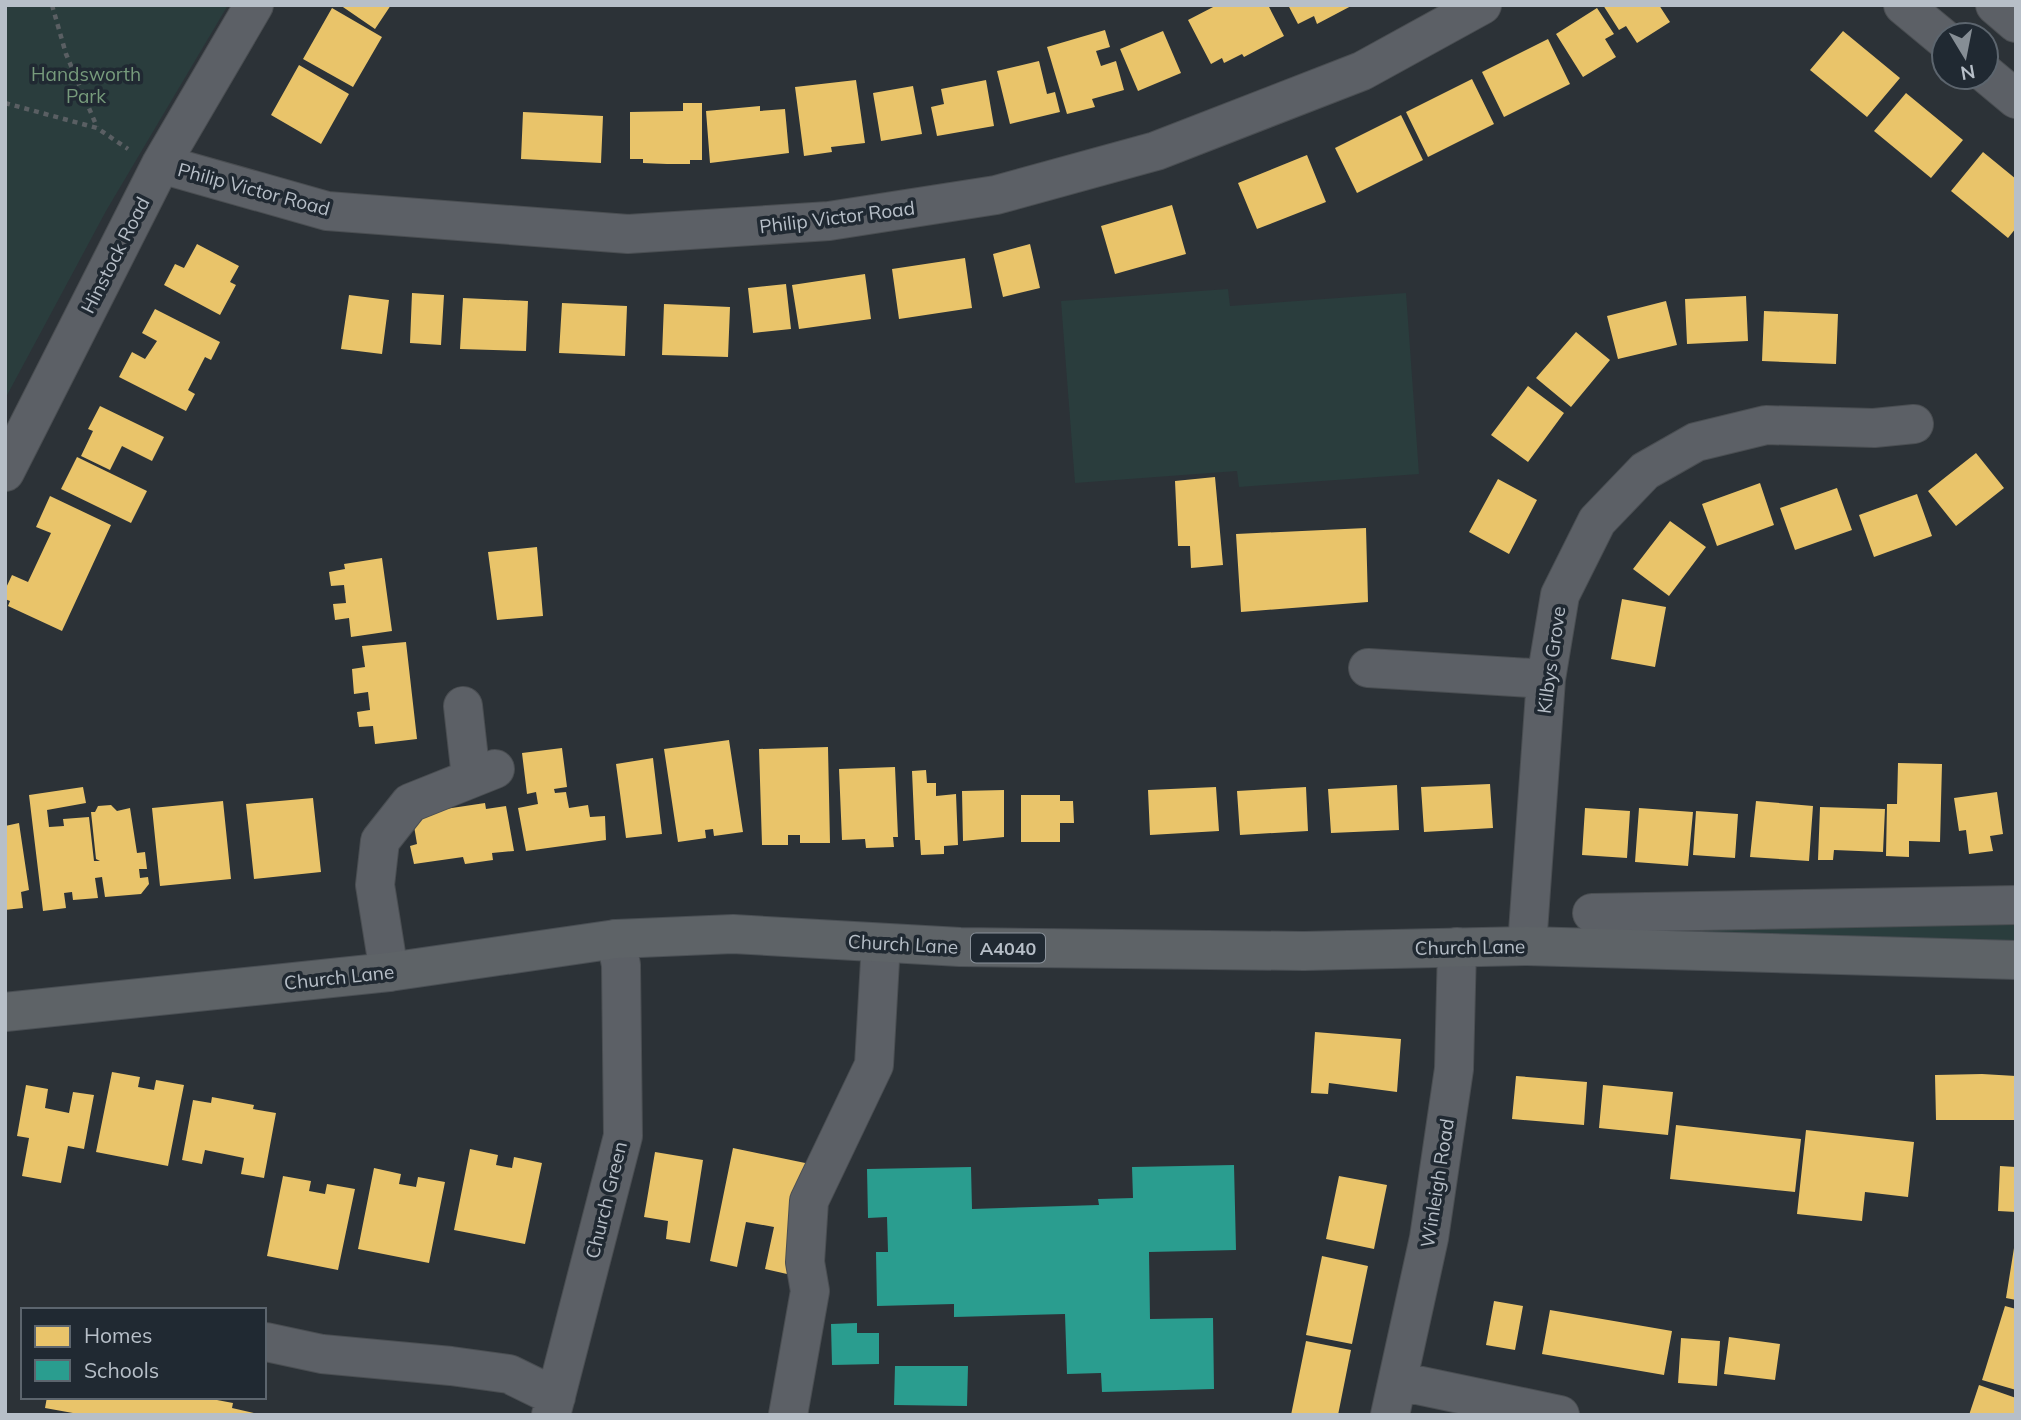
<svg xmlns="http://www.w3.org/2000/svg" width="2021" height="1420" font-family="Mulish,sans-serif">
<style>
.green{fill:#2a3d3d}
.homes{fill:#e9c46a}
.schools{fill:#2a9d8f}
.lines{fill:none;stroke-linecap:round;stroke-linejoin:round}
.minor-casing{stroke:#4a4e52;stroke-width:40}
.major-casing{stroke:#4a4f54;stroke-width:40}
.path{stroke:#5a5f63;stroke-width:4.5;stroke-dasharray:5 5;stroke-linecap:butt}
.minor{stroke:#5c6066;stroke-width:38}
.major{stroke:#5e6367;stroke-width:38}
.labels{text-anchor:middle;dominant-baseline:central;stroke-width:7;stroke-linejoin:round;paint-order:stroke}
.shield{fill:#202932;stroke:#8a929b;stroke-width:2}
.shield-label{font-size:18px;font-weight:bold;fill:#b7bfc8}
.park-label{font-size:19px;fill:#779b7c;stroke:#202932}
.street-label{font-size:19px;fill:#b7bfc8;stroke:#202932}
</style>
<rect width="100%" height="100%" fill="#2c3237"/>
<path class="green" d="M 5,5 L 228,5 L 106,211 L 5,399 Z
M 1228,289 L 1230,306 L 1406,293 L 1419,474 L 1239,487 L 1237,471 L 1075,483 L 1061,301 Z
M 2016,920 L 2016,944 L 1640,934 L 1655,923 Z"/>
<path class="homes" d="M 340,5 L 391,5 L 375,29 Z
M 1217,5 L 1268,5 L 1284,36 L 1244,57 L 1242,54 L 1224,63 L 1222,58 L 1211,64 L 1188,20 Z
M 1288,5 L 1353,5 L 1317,24 L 1314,16 L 1298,24 Z
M 1603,5 L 1659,5 L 1670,22 L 1637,43 L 1626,26 L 1619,30 Z
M 332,8 L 382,37 L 353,87 L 303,59 Z
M 1597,8 L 1614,34 L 1605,39 L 1616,57 L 1583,77 L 1556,34 Z
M 1105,30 L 1110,47 L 1096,51 L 1101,66 L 1116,61 L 1124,90 L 1092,99 L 1095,107 L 1067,114 L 1047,47 Z
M 1163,31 L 1181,73 L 1138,91 L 1120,49 Z
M 1843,31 L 1900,78 L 1867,117 L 1810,70 Z
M 1548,39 L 1570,84 L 1504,117 L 1482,72 Z
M 1039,61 L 1047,94 L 1055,92 L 1060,112 L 1010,124 L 997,71 Z
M 299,65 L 349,94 L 321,144 L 271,115 Z
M 1472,79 L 1494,124 L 1428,157 L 1406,112 Z
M 856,80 L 865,143 L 831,147 L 832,152 L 804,156 L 795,87 Z
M 986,80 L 994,126 L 937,136 L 931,107 L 944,104 L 941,89 Z
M 913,86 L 922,134 L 881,141 L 873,93 Z
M 1906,93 L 1963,140 L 1931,178 L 1874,131 Z
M 683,103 L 702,103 L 702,160 L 690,160 L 690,164 L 667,164 L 643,163 L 643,159 L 630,159 L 630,112 L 683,111 Z
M 760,106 L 760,111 L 785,109 L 789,153 L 710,163 L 706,111 Z
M 523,112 L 603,116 L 601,163 L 521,159 Z
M 1401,115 L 1423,160 L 1357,193 L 1335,148 Z
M 1983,152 L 2016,179 L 2016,228 L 2008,238 L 1951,191 Z
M 1307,155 L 1326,202 L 1257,229 L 1238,183 Z
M 1172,205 L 1186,254 L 1115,274 L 1101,226 Z
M 197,244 L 239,266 L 230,282 L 236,285 L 220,315 L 164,285 L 175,264 L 184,268 Z
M 1030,244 L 1040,288 L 1003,297 L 993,254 Z
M 965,258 L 972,308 L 899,319 L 892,269 Z
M 865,274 L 871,319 L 799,329 L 792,285 Z
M 786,284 L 791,329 L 753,333 L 748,288 Z
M 412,293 L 444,295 L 441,345 L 410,343 Z
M 349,295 L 389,300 L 382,354 L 341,349 Z
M 1746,296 L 1748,341 L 1687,344 L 1685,299 Z
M 463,298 L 528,301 L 526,351 L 460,349 Z
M 1666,301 L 1677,345 L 1618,359 L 1607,316 Z
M 562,303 L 627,306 L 625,356 L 559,353 Z
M 664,304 L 730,307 L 728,357 L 662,355 Z
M 155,309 L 220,342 L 211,360 L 205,357 L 188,390 L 195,394 L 186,411 L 119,377 L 132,352 L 145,359 L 157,341 L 142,333 Z
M 1764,311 L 1838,314 L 1836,364 L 1762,361 Z
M 1576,332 L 1610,360 L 1571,407 L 1536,378 Z
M 1528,386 L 1564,413 L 1528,462 L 1491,435 Z
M 100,406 L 164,437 L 152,461 L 122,446 L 110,470 L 81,456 L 93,431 L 88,429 Z
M 1976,453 L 2004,488 L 1956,526 L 1928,491 Z
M 77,457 L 147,491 L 131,523 L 61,489 Z
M 1215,477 L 1223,565 L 1191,568 L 1190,546 L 1178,546 L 1175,481 Z
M 1498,479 L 1537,500 L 1509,554 L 1469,532 Z
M 1760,483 L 1774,525 L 1717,546 L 1702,504 Z
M 1837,488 L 1852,530 L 1795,550 L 1780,508 Z
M 1917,494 L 1932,536 L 1874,557 L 1859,515 Z
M 50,496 L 111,525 L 62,631 L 8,606 L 10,601 L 5,599 L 5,590 L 12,575 L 28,582 L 51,533 L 36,527 Z
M 1670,521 L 1706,547 L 1669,596 L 1633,569 Z
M 1366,528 L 1368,602 L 1241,612 L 1236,534 Z
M 537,547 L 543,616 L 497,620 L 488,552 Z
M 382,558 L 392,631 L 351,637 L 349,618 L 335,620 L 333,604 L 346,603 L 344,585 L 331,586 L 329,572 L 345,569 L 344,564 Z
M 1622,599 L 1666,607 L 1655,667 L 1611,659 Z
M 406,642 L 417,739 L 375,744 L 373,726 L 359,727 L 357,712 L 370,710 L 368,692 L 354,694 L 352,669 L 365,667 L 362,646 Z
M 729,740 L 743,832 L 714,836 L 713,829 L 705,830 L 706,838 L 678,842 L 664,749 Z
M 828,747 L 830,843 L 800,843 L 800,835 L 788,835 L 788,845 L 762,845 L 759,749 Z
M 562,748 L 567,787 L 554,789 L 555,793 L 566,792 L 569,808 L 588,805 L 590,817 L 605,816 L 606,840 L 526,851 L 518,808 L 538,804 L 536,792 L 527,794 L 522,753 Z
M 653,758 L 662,834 L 626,838 L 616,764 Z
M 1898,763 L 1942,764 L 1940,842 L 1909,841 L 1909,857 L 1886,856 L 1887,804 L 1897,804 Z
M 895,767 L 898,837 L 893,837 L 894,847 L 866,848 L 865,839 L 842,840 L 839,769 Z
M 926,770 L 927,783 L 936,783 L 936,796 L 956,794 L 958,845 L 944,846 L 944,854 L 921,855 L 920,840 L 915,840 L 912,771 Z
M 1490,784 L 1493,828 L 1424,832 L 1421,787 Z
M 1397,785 L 1399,830 L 1331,833 L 1328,789 Z
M 83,787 L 86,803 L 47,810 L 49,827 L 64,826 L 63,819 L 89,817 L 94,861 L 100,861 L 96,859 L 91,812 L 95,812 L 98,806 L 111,805 L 117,811 L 130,808 L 137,853 L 145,852 L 147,869 L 139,869 L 140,878 L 148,877 L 149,884 L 141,894 L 105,897 L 102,877 L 95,878 L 98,898 L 73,900 L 72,892 L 64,893 L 66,908 L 43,911 L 29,795 Z
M 1216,787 L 1219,831 L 1150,835 L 1148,790 Z
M 1306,787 L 1308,831 L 1240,835 L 1237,791 Z
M 1004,790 L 1004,837 L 963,841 L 962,791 Z
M 1997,792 L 2003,834 L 1990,836 L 1993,851 L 1969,854 L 1966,830 L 1959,831 L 1954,798 Z
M 1021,795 L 1060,795 L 1060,801 L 1073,801 L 1074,823 L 1060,823 L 1060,842 L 1021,842 Z
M 313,798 L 321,872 L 254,879 L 246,804 Z
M 223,801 L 231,879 L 160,886 L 152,808 Z
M 1756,801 L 1813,806 L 1809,861 L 1750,857 Z
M 485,803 L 486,809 L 506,806 L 514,851 L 492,853 L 493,860 L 465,864 L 463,857 L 414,864 L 410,846 L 417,844 L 412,814 Z
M 1820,807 L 1885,809 L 1883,852 L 1834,850 L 1833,860 L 1818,860 Z
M 1585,808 L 1630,811 L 1627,858 L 1582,855 Z
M 1639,808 L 1693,812 L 1688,866 L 1635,862 Z
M 1696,811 L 1738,814 L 1735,858 L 1693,855 Z
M 19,823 L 29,890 L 21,892 L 23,908 L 5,910 L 5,826 Z
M 1315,1032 L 1401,1039 L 1397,1092 L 1329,1083 L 1328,1094 L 1311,1093 Z
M 112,1072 L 140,1077 L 138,1087 L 154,1090 L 156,1080 L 184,1085 L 168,1166 L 96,1152 Z
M 1982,1074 L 2016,1076 L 2016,1120 L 1936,1120 L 1935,1075 Z
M 1516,1076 L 1587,1082 L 1584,1125 L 1512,1119 Z
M 26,1085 L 48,1089 L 45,1108 L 69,1113 L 73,1092 L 94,1095 L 84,1149 L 68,1146 L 61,1183 L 22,1176 L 29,1138 L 17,1136 Z
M 1603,1085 L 1673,1092 L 1668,1135 L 1599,1128 Z
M 212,1097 L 254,1105 L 253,1109 L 276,1113 L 264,1178 L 241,1174 L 244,1158 L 205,1150 L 202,1164 L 182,1160 L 193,1100 L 211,1103 Z
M 1676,1125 L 1801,1139 L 1795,1192 L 1670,1179 Z
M 1806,1130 L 1914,1142 L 1908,1197 L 1865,1192 L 1862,1221 L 1797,1214 Z
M 733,1148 L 810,1164 L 787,1274 L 765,1269 L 774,1227 L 746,1222 L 737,1267 L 710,1261 Z
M 470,1149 L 498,1155 L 496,1165 L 512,1168 L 514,1157 L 542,1163 L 525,1244 L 454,1230 Z
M 655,1152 L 703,1160 L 690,1243 L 666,1239 L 668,1221 L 644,1217 Z
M 2000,1166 L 2016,1167 L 2016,1212 L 1998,1211 Z
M 374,1168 L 401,1174 L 399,1184 L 416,1187 L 418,1177 L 445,1182 L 429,1263 L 358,1249 Z
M 283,1176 L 311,1181 L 309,1191 L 325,1194 L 327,1184 L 355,1189 L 338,1270 L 267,1256 Z
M 1339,1176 L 1387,1185 L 1374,1249 L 1326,1239 Z
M 2014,1248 L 2016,1248 L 2016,1300 L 2006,1298 Z
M 1322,1256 L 1368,1266 L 1352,1344 L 1306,1335 Z
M 1494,1301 L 1523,1306 L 1515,1350 L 1486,1345 Z
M 2005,1306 L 2016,1309 L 2016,1390 L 1982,1380 Z
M 1550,1310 L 1672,1331 L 1664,1375 L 1542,1354 Z
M 1729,1337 L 1780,1344 L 1775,1380 L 1724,1374 Z
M 1681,1338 L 1720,1341 L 1717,1386 L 1678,1383 Z
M 1306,1341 L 1351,1350 L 1338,1415 L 1291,1415 Z
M 1979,1385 L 2016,1398 L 2016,1415 L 1969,1415 Z
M 47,1397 L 201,1397 L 233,1403 L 232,1408 L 258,1414 L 84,1415 L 45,1408 Z"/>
<path class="schools" d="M 1234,1165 L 1236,1250 L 1149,1252 L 1150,1319 L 1213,1318 L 1214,1389 L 1102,1392 L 1101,1373 L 1067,1374 L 1065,1314 L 954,1317 L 954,1304 L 877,1306 L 876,1252 L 888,1252 L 887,1217 L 868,1218 L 867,1169 L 971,1167 L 972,1209 L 1099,1205 L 1098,1199 L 1133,1198 L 1132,1167 Z
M 857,1323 L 857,1333 L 879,1333 L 879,1364 L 832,1365 L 831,1324 Z
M 895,1366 L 968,1366 L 967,1406 L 894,1405 Z"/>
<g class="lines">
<g class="minor-casing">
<path id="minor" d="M 1903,5 L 1944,39
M 1995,5 L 2016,23
M 1986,74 L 2016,99
M 161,164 L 327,211 L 628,234 L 829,221 L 996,195 L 1156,151 L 1362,71 L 1482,5
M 5,472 L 161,164 L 254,5
M 1368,668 L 1546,679
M 463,706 L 471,777
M 1592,913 L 2016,905
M 1527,946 L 1546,679 L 1560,595 L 1597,521 L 1645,471 L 1696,442 L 1766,425 L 1874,428 L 1914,424
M 389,972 L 375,885 L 380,841 L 410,803 L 495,769
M 266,1342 L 322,1354 L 451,1366 L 509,1374 L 556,1397
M 1398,1381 L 1560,1415
M 551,1415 L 623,1136 L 621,965 L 616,939
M 788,1415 L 810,1291 L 805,1262 L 809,1201 L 874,1065 L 881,943
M 1390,1415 L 1429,1238 L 1454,1069 L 1457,947"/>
</g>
<g class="major-casing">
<path id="major" d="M 5,1012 L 389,972 L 616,939 L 733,934 L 960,947 L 1304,951 L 1527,946 L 2016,960"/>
</g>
<path class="path" d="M 52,5 L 66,54 L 97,127
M 5,103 L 97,128 L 128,149"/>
<use href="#minor" class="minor"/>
<use href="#major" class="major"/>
</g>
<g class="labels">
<rect class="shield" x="971" y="933.5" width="74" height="29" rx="5"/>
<g class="shield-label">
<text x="1008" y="948">A4040</text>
</g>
<g class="park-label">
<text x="86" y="74">Handsworth<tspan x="86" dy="22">Park</tspan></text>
</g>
<g class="street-label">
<text transform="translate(254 189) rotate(15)">Philip Victor Road</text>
<text transform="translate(837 217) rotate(-7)">Philip Victor Road</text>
<text transform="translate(115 255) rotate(-63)">Hinstock Road</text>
<text transform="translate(1551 660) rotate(-82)">Kilbys Grove</text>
<text transform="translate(903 944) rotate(3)">Church Lane</text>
<text transform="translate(1470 947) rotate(-1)">Church Lane</text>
<text transform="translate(339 977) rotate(-6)">Church Lane</text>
<text transform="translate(1437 1183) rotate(-81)">Winleigh Road</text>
<text transform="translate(606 1200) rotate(-76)">Church Green</text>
</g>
</g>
<rect width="2021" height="1420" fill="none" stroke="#b7bfc8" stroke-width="14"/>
<rect x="21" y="1308" width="245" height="91" fill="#202932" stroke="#5c656e" stroke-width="2"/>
<rect x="35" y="1326" width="35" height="21" fill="#e9c46a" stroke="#5c656e" stroke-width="2"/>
<text x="84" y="1343" font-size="21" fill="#b7bfc8">Homes</text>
<rect x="35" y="1360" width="35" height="21" fill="#2a9d8f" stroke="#5c656e" stroke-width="2"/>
<text x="84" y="1378" font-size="21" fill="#b7bfc8">Schools</text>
<g transform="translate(1965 56) rotate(170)"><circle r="33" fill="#202932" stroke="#5c656e" stroke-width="2"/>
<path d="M0-5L12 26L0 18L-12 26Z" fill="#868e95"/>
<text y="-10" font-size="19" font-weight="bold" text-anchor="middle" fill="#b7bfc8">N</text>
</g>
</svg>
